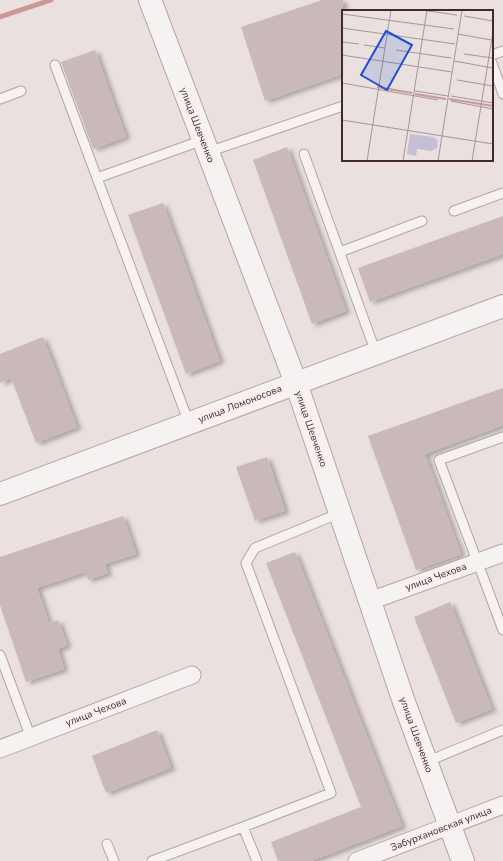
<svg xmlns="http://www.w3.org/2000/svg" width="503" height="861" font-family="'Nunito Sans',sans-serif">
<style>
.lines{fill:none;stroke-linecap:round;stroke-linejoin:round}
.stream{stroke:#cc9798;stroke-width:5}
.building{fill:#c9bab9;filter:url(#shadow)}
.service-casing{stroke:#b3a5a4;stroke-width:11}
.minor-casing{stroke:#b3a5a4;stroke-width:19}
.tertiary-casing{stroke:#b3a5a4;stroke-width:24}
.service{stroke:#f7f2f2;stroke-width:9}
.minor{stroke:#f7f2f2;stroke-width:17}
.tertiary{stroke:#f7f2f2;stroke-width:22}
.labels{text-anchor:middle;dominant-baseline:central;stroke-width:4;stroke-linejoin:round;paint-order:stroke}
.street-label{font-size:10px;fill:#412927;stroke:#f7efee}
.inset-river{fill:none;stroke:#cc9798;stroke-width:2}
.inset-road{fill:none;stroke:#a69795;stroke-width:1}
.view{fill:#1d4ed8;fill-opacity:0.15;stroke:#1d4ed8;stroke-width:2}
.inset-edge{fill:none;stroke:#412927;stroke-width:2}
</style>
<defs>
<filter id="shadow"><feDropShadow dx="4.5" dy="2.5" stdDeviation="2" flood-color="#0004"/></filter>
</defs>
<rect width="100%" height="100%" fill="#e9e0df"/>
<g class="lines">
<path class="stream" d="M 0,17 L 51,0"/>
</g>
<path class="building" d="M 322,0 L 343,0 L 343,74 L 265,101 L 241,27 Z
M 95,50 L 126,137 L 93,149 L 61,62 Z
M 287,147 L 346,311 L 312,324 L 253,160 Z
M 163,203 L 220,361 L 186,374 L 128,215 Z
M 503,216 L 503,254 L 370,302 L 358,268 Z
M 43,337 L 77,427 L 36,443 L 11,378 L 0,383 L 0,354 Z
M 503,388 L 503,425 L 425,454 L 461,554 L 416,570 L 368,436 Z
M 267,457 L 285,511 L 255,521 L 236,467 Z
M 123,516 L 136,554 L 105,564 L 108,573 L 88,580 L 85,572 L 37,588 L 49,623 L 58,620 L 67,645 L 58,649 L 64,669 L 26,682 L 0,605 L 0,557 Z
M 295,552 L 402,826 L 311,861 L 278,861 L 271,842 L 361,807 L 266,563 Z
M 450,602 L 492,709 L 456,723 L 414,617 Z
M 157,730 L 171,768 L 106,793 L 92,756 Z"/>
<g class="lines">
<g class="service-casing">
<path id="service" d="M 492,55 L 503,51
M 492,63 L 503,94
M 55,65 L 97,178
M 0,99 L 21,91
M 208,152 L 343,106
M 304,154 L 376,353
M 454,211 L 503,193
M 340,252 L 422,221
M 189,423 L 97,178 L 203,140
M 503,437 L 439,460 L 503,630
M 0,655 L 31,738
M 426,762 L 503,730
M 107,844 L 114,861
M 152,861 L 243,827
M 257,861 L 243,827 L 331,793 L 246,563 L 255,548 L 340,513"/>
</g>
<g class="minor-casing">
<path id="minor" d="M 370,601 L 503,553
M 0,749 L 192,675
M 357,861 L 503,805"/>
</g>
<g class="tertiary-casing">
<path id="tertiary" d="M 150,0 L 296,383 L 404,702 L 463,861
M 0,494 L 503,306"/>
</g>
<use href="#service" class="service"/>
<use href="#minor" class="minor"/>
<use href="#tertiary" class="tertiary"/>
</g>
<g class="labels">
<g class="street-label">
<text transform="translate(197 125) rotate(69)">улица Шевченко</text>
<text transform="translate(240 404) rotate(-21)">улица Ломоносова</text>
<text transform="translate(311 429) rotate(71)">улица Шевченко</text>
<text transform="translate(436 577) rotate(-20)">улица Чехова</text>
<text transform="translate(96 712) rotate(-21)">улица Чехова</text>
<text transform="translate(416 735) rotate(70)">улица Шевченко</text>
<text transform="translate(441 829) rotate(-21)">Забурхановская улица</text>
</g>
</g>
<g transform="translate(342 10)">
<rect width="151" height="151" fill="#e9e0df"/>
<path d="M 68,124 L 92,127 L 96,131 L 95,138 L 89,141 L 75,139 L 74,146 L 65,144 Z" fill="#c4bfd4"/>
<path class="inset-river" d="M 35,77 L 70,83M 73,84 L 104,89M 107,89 L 151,96"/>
<path class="inset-road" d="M 79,0 L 115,5M 0,4 L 112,19M 122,6 L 151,11M 0,18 L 113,34M 116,24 L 149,30M 0,32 L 17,34M 22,35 L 43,38M 54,40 L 109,48M 122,44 L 151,48M 0,45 L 110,62M 112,51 L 151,58M 115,70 L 151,76M 0,73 L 96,90M 73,81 L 106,86M 109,86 L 151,93M 109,91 L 151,99M 0,110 L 151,134M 25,151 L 49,0M 61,151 L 85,0M 96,151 L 120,0M 130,151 L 151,22"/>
<path class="view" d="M 44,21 L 70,35 L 45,80 L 19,65 Z"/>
<rect width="151" height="151" class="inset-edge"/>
</g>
</svg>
